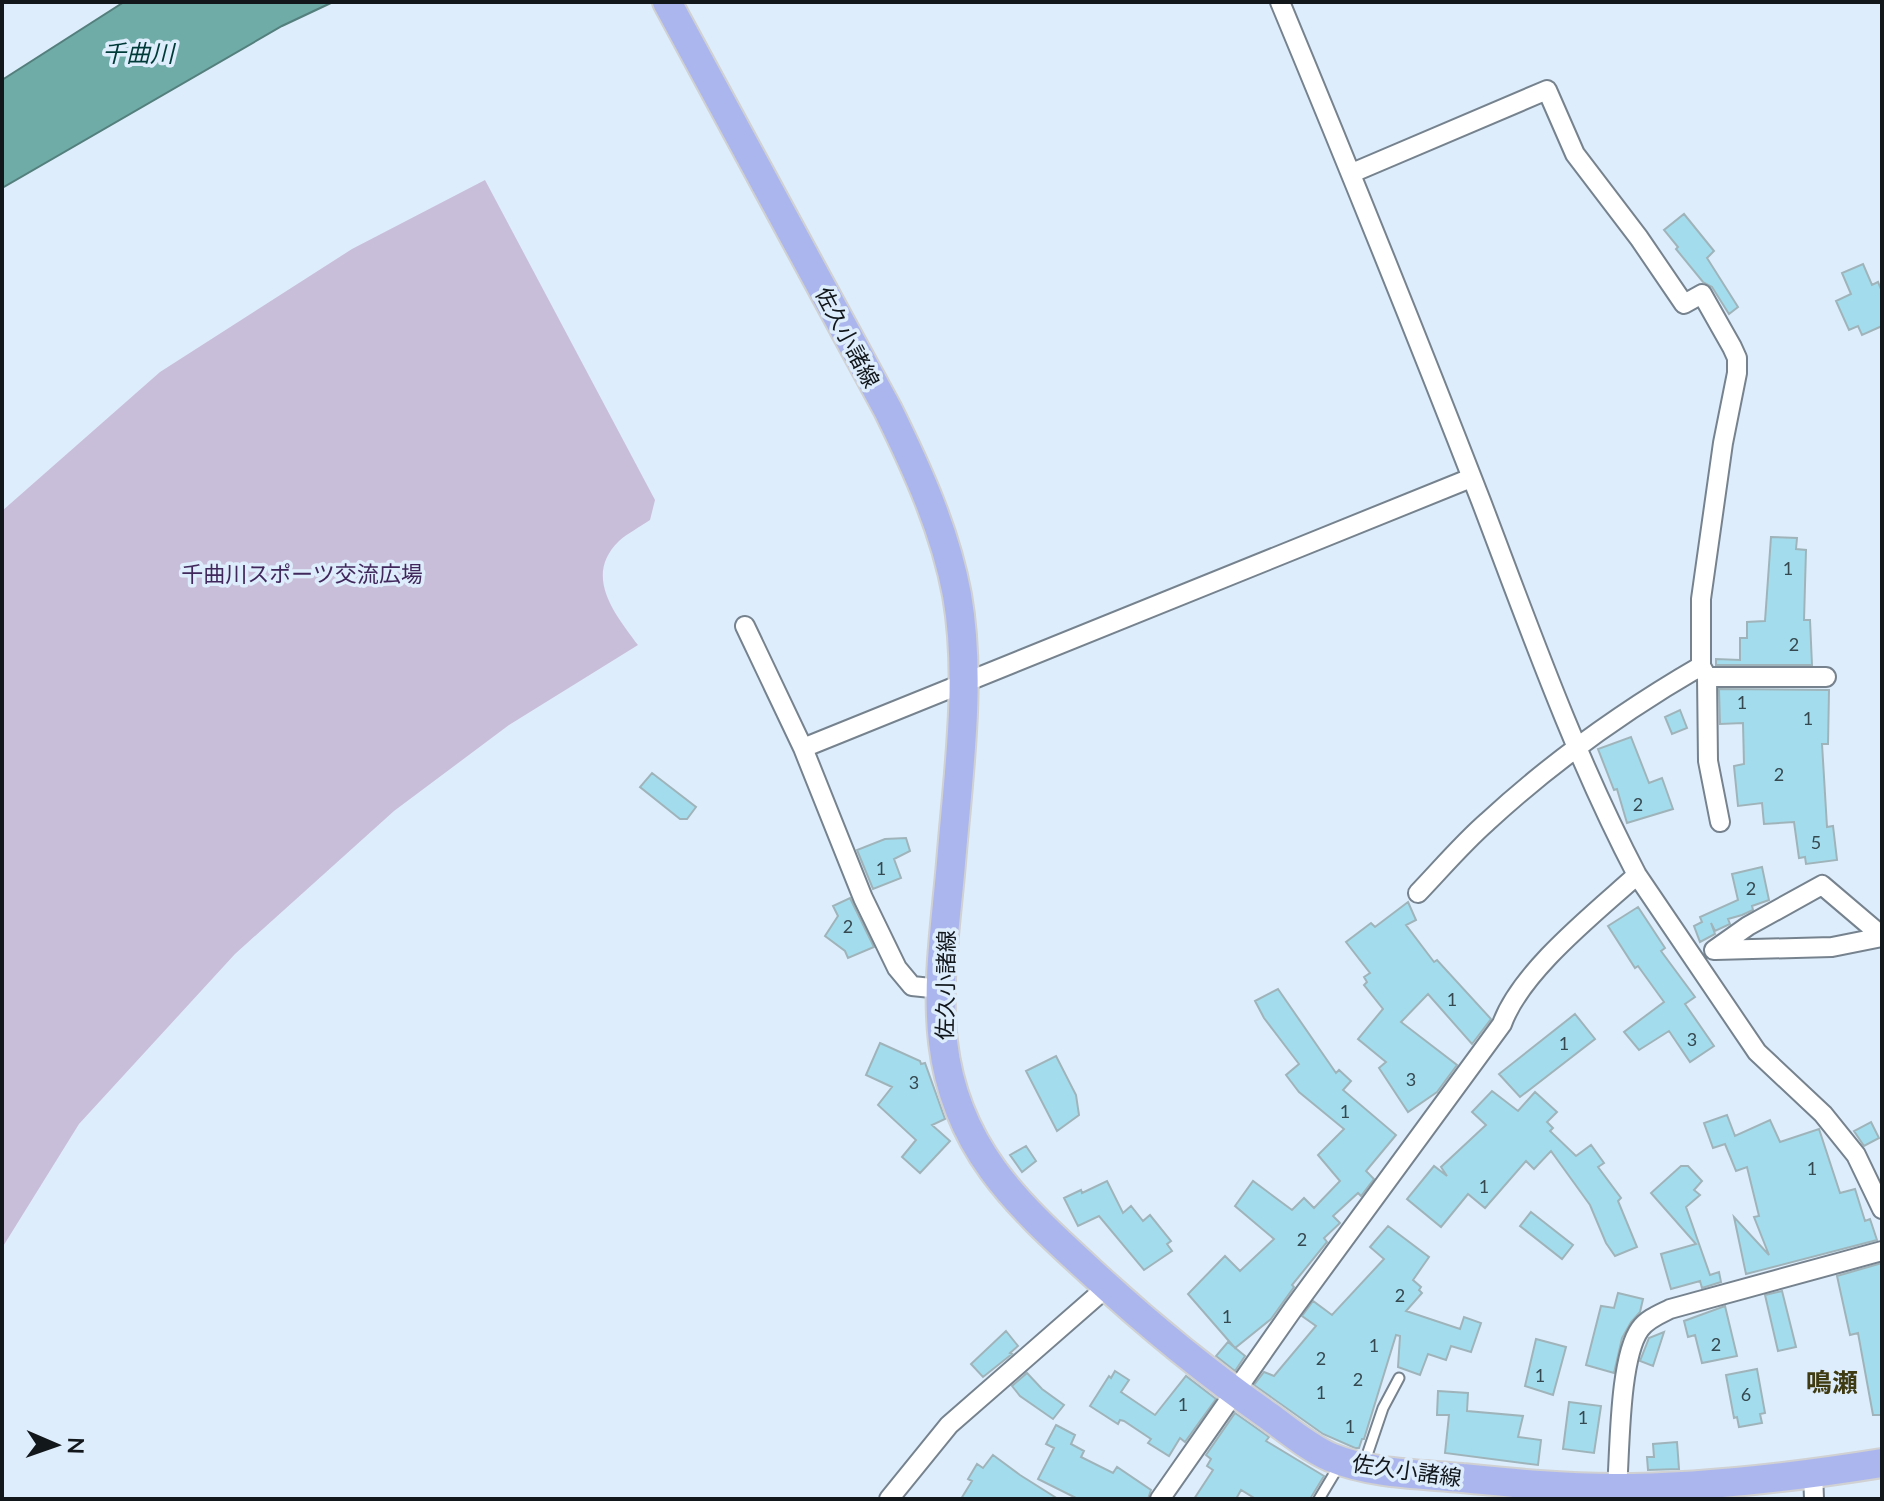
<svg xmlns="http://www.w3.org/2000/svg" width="1884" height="1501" font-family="Lato,'Noto Sans JP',sans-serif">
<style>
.green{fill:#c9beda}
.water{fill:#6faba7;stroke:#537f7d;stroke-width:2}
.building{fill:#a3dded;stroke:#9fb4ba;stroke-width:2}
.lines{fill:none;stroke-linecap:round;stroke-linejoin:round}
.lane-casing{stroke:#76838f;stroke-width:13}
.street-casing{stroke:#76838f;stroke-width:22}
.primary-casing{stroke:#d0d1d2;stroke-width:32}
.lane{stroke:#fff;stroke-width:9}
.street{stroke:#fff;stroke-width:18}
.primary{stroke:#acb6ee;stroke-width:28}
.labels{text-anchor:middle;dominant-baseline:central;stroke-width:7;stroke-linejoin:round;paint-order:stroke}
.number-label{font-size:18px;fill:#364850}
.street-label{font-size:22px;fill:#12171c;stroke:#deedfb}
.park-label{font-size:22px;fill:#40275c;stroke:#deedfb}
.water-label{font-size:24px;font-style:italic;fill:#003b39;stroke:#deedfb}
.quarter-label{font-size:26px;font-weight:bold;fill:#3e3a11;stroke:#deedfb}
</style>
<rect width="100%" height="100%" fill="#deedfb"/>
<path class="green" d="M 485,180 L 655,500 L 650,520 C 640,527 628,533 619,541 C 583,576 615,614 638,645 L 509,725 L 394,811 L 235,954 L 79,1124 L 2,1248 L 2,511 L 160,372 L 352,249 Z"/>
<path class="water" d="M 124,2 L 333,2 L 282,26 L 2,188 L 2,80 Z"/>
<path class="building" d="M 1684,214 L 1714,251 L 1707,258 L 1738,307 L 1729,314 L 1712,287 L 1703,282 L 1676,249 L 1678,247 L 1664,230 Z
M 1863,264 L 1872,285 L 1878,282 L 1882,292 L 1882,326 L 1862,335 L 1858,326 L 1849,330 L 1836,301 L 1851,294 L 1842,273 Z
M 1771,537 L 1797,538 L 1796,549 L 1806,550 L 1804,620 L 1810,620 L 1812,665 L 1716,665 L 1716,659 L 1740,660 L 1740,638 L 1747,638 L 1747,622 L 1765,621 Z
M 1719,689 L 1829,690 L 1828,744 L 1822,744 L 1827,827 L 1833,826 L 1837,860 L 1806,864 L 1805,857 L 1799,858 L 1794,822 L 1764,824 L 1762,803 L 1738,806 L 1734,766 L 1744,764 L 1743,723 L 1720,724 Z
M 1680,710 L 1687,728 L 1672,734 L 1665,717 Z
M 1631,737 L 1649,783 L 1662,778 L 1673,809 L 1627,823 L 1617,789 L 1614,790 L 1598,749 Z
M 652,773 L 696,807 L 687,819 L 680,819 L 640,787 Z
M 906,838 L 910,851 L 894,859 L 901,878 L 873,889 L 857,850 L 885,839 Z
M 1762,867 L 1769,900 L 1752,906 L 1753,910 L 1742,915 L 1728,919 L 1730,924 L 1715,931 L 1711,923 L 1715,934 L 1700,942 L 1694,926 L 1702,922 L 1700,917 L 1738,900 L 1732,874 Z
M 850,898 L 874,947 L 848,958 L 845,951 L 825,936 L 838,916 L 833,906 Z
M 1408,902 L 1416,920 L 1406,925 L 1434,962 L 1437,960 L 1491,1019 L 1472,1044 L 1428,994 L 1401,1022 L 1457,1065 L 1437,1092 L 1408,1112 L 1379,1068 L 1386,1062 L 1358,1039 L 1383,1009 L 1364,985 L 1367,982 L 1364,977 L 1370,973 L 1346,942 L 1371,923 L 1375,927 Z
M 1638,907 L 1665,948 L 1661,951 L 1695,997 L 1685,1004 L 1714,1046 L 1690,1062 L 1669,1031 L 1639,1050 L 1624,1032 L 1664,1002 L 1638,966 L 1635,968 L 1608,926 Z
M 1278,989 L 1336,1073 L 1339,1070 L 1351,1081 L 1343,1090 L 1396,1135 L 1366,1171 L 1374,1179 L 1361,1196 L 1358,1193 L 1333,1216 L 1340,1223 L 1324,1238 L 1327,1242 L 1292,1285 L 1294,1287 L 1271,1319 L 1235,1348 L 1188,1294 L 1225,1256 L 1240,1271 L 1274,1239 L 1235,1206 L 1253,1181 L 1292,1210 L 1304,1198 L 1314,1208 L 1340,1181 L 1318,1155 L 1344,1129 L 1299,1092 L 1286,1075 L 1299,1064 L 1264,1018 L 1255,1001 Z
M 1575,1014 L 1595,1039 L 1520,1097 L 1499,1074 Z
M 880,1043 L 920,1061 L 921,1064 L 925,1063 L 945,1119 L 932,1125 L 950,1141 L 920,1173 L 902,1157 L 916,1140 L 878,1105 L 892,1087 L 866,1075 Z
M 1056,1056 L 1076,1095 L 1079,1115 L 1057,1131 L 1026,1071 Z
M 1492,1091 L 1518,1111 L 1535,1092 L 1557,1112 L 1547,1122 L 1553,1128 L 1550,1131 L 1576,1156 L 1591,1145 L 1604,1163 L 1598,1167 L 1621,1198 L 1618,1201 L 1637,1247 L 1615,1256 L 1606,1243 L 1590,1205 L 1551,1151 L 1534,1169 L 1526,1161 L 1485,1208 L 1468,1194 L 1441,1227 L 1407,1199 L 1434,1166 L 1447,1176 L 1441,1167 L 1486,1125 L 1472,1112 Z
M 1727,1115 L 1735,1136 L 1770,1120 L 1780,1142 L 1819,1129 L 1840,1193 L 1855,1189 L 1865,1221 L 1870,1219 L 1877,1240 L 1746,1274 L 1734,1217 L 1769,1255 L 1754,1217 L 1759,1216 L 1747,1167 L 1736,1171 L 1725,1144 L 1713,1148 L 1704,1123 Z
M 1871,1122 L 1879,1138 L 1864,1146 L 1854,1131 Z
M 1026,1146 L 1036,1161 L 1022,1172 L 1010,1155 Z
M 1681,1166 L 1688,1166 L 1702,1181 L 1694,1190 L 1700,1195 L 1686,1207 L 1710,1275 L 1719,1272 L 1721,1282 L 1702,1288 L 1700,1281 L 1671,1289 L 1661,1254 L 1696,1244 L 1651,1193 Z
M 1107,1181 L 1123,1213 L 1131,1206 L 1143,1221 L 1150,1215 L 1171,1241 L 1167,1244 L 1172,1251 L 1144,1270 L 1099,1216 L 1078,1226 L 1064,1198 L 1081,1190 L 1082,1193 Z
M 1531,1212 L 1573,1245 L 1562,1259 L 1520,1226 Z
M 1388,1226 L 1429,1257 L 1413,1280 L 1421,1287 L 1419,1290 L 1422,1293 L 1406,1311 L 1460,1329 L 1464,1317 L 1481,1323 L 1471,1352 L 1451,1346 L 1446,1360 L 1428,1354 L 1420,1375 L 1398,1367 L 1400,1336 L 1396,1335 L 1364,1439 L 1362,1439 L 1359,1448 L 1355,1448 L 1323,1434 L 1254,1385 L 1264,1372 L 1274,1376 L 1316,1326 L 1302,1316 L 1313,1301 L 1332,1315 L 1384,1259 L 1370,1247 Z
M 1882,1263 L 1882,1415 L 1873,1415 L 1858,1333 L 1850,1335 L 1837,1276 Z
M 1782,1291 L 1796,1347 L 1778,1351 L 1765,1295 Z
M 1618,1293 L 1643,1299 L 1640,1312 L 1631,1322 L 1622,1338 L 1614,1373 L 1586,1365 L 1601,1306 L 1614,1308 Z
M 1725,1306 L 1737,1356 L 1702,1363 L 1695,1335 L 1688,1337 L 1684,1321 Z
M 1006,1331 L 1018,1346 L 1010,1353 L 1012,1354 L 983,1377 L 971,1364 Z
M 1664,1332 L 1653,1366 L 1640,1361 L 1649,1338 Z
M 1536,1339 L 1566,1347 L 1553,1395 L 1525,1386 Z
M 1228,1342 L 1245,1356 L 1235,1371 L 1216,1356 Z
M 1757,1369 L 1765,1413 L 1760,1414 L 1762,1423 L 1739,1427 L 1737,1417 L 1734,1418 L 1726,1375 Z
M 1115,1371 L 1129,1380 L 1121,1392 L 1155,1415 L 1186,1376 L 1216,1399 L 1185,1442 L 1180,1438 L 1169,1456 L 1148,1443 L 1151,1439 L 1124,1421 L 1120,1420 L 1118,1424 L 1090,1406 L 1109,1376 L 1111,1378 Z
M 1027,1373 L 1042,1389 L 1064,1405 L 1053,1419 L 1020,1396 L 1012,1386 Z
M 1438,1391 L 1468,1393 L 1467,1411 L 1523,1416 L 1518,1437 L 1541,1440 L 1538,1465 L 1445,1453 L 1449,1415 L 1437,1415 Z
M 1569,1402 L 1601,1406 L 1594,1453 L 1563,1449 Z
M 1235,1413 L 1269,1437 L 1266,1441 L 1324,1476 L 1310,1499 L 1256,1499 L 1241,1490 L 1236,1499 L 1194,1499 L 1213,1470 L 1207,1466 L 1211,1459 L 1206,1455 Z
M 1056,1425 L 1075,1435 L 1071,1444 L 1084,1451 L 1081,1457 L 1113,1473 L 1117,1467 L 1151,1490 L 1148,1499 L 1078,1499 L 1038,1479 L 1054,1448 L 1046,1444 Z
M 1677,1442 L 1679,1469 L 1648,1470 L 1647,1457 L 1654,1457 L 1653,1444 Z
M 993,1455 L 1020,1475 L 1058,1499 L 961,1499 L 972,1481 L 968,1479 L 977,1464 L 983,1468 Z"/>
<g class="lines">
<g class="lane-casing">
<path id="lane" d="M 1364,1464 L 1383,1408 L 1399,1378
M 1319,1499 L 1340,1464"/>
</g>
<g class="street-casing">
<path id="street" d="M 1280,2 C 1349,168 1416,334 1481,501 C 1529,627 1574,755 1637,875 L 1757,1052 L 1823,1114 L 1856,1155 L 1882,1209
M 1352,173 L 1547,90 L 1575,154 L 1639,238 L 1684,304 L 1702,294 L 1732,347 L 1737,358 L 1737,373 L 1723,443 L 1701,599 L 1701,666 C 1625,710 1552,762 1487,822 C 1462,844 1441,869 1418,893
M 745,626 L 803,748 L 863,898 L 897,968 L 912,986 L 941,989
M 1701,666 L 1707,677 L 1708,761 L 1720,822
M 1707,677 L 1826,677
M 803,748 L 1471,478
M 1714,950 L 1748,926 L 1822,885 L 1882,936
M 1715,950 L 1832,947 L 1882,937
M 1813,1472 L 1814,1499
M 1617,1488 C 1620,1451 1619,1358 1640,1329 C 1647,1319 1660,1314 1670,1309 L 1882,1251
M 889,1499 L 949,1425 L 1107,1287
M 1160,1499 L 1293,1309 L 1502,1024 C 1521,971 1595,913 1637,875"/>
</g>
<g class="primary-casing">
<path id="primary" d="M 667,2 L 888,410 C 917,469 945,530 957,595 C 972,680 958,777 951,863 C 946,922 936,983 943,1042 C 955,1147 1016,1203 1089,1270 C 1146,1323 1207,1373 1270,1417 C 1289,1431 1308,1447 1330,1457 C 1371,1474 1418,1474 1462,1478 C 1513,1483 1563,1488 1614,1488 C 1703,1488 1795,1477 1882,1463"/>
</g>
<use href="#lane" class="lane"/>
<use href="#street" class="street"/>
<use href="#primary" class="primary"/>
</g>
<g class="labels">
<g class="number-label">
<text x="1788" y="568">1</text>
<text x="1794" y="644">2</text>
<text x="1742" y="702">1</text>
<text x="1808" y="718">1</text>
<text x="1779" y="774">2</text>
<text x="1638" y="804">2</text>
<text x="1816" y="842">5</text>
<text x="881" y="868">1</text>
<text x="1751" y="888">2</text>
<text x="848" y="926">2</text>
<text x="1452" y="999">1</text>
<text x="1692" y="1039">3</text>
<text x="1564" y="1043">1</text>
<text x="1411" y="1079">3</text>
<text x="914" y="1082">3</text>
<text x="1345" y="1111">1</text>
<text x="1812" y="1168">1</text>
<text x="1484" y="1186">1</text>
<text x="1302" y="1239">2</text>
<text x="1400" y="1295">2</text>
<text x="1227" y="1316">1</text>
<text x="1716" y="1344">2</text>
<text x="1374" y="1345">1</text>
<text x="1321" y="1358">2</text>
<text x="1540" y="1375">1</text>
<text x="1358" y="1379">2</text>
<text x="1321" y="1392">1</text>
<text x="1746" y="1394">6</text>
<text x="1183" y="1404">1</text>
<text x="1583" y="1417">1</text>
<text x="1350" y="1426">1</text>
</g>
<g class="street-label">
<text transform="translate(848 337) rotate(62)">佐久小諸線</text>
<text transform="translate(945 985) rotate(-89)">佐久小諸線</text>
<text transform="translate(1407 1470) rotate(8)">佐久小諸線</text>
</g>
<g class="park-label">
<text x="302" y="573">千曲川スポーツ交流広場</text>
</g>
<g class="water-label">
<text x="138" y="52">千曲川</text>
</g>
<g class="quarter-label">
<text x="1832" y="1382">鳴瀬</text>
</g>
</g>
<rect width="1884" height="1501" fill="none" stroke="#12171c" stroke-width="8"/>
<g transform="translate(56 1445) rotate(92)" stroke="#deedfb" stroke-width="6" paint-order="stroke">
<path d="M0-6L14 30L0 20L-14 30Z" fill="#12171c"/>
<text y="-12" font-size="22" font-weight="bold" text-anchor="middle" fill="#12171c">N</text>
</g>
</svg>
